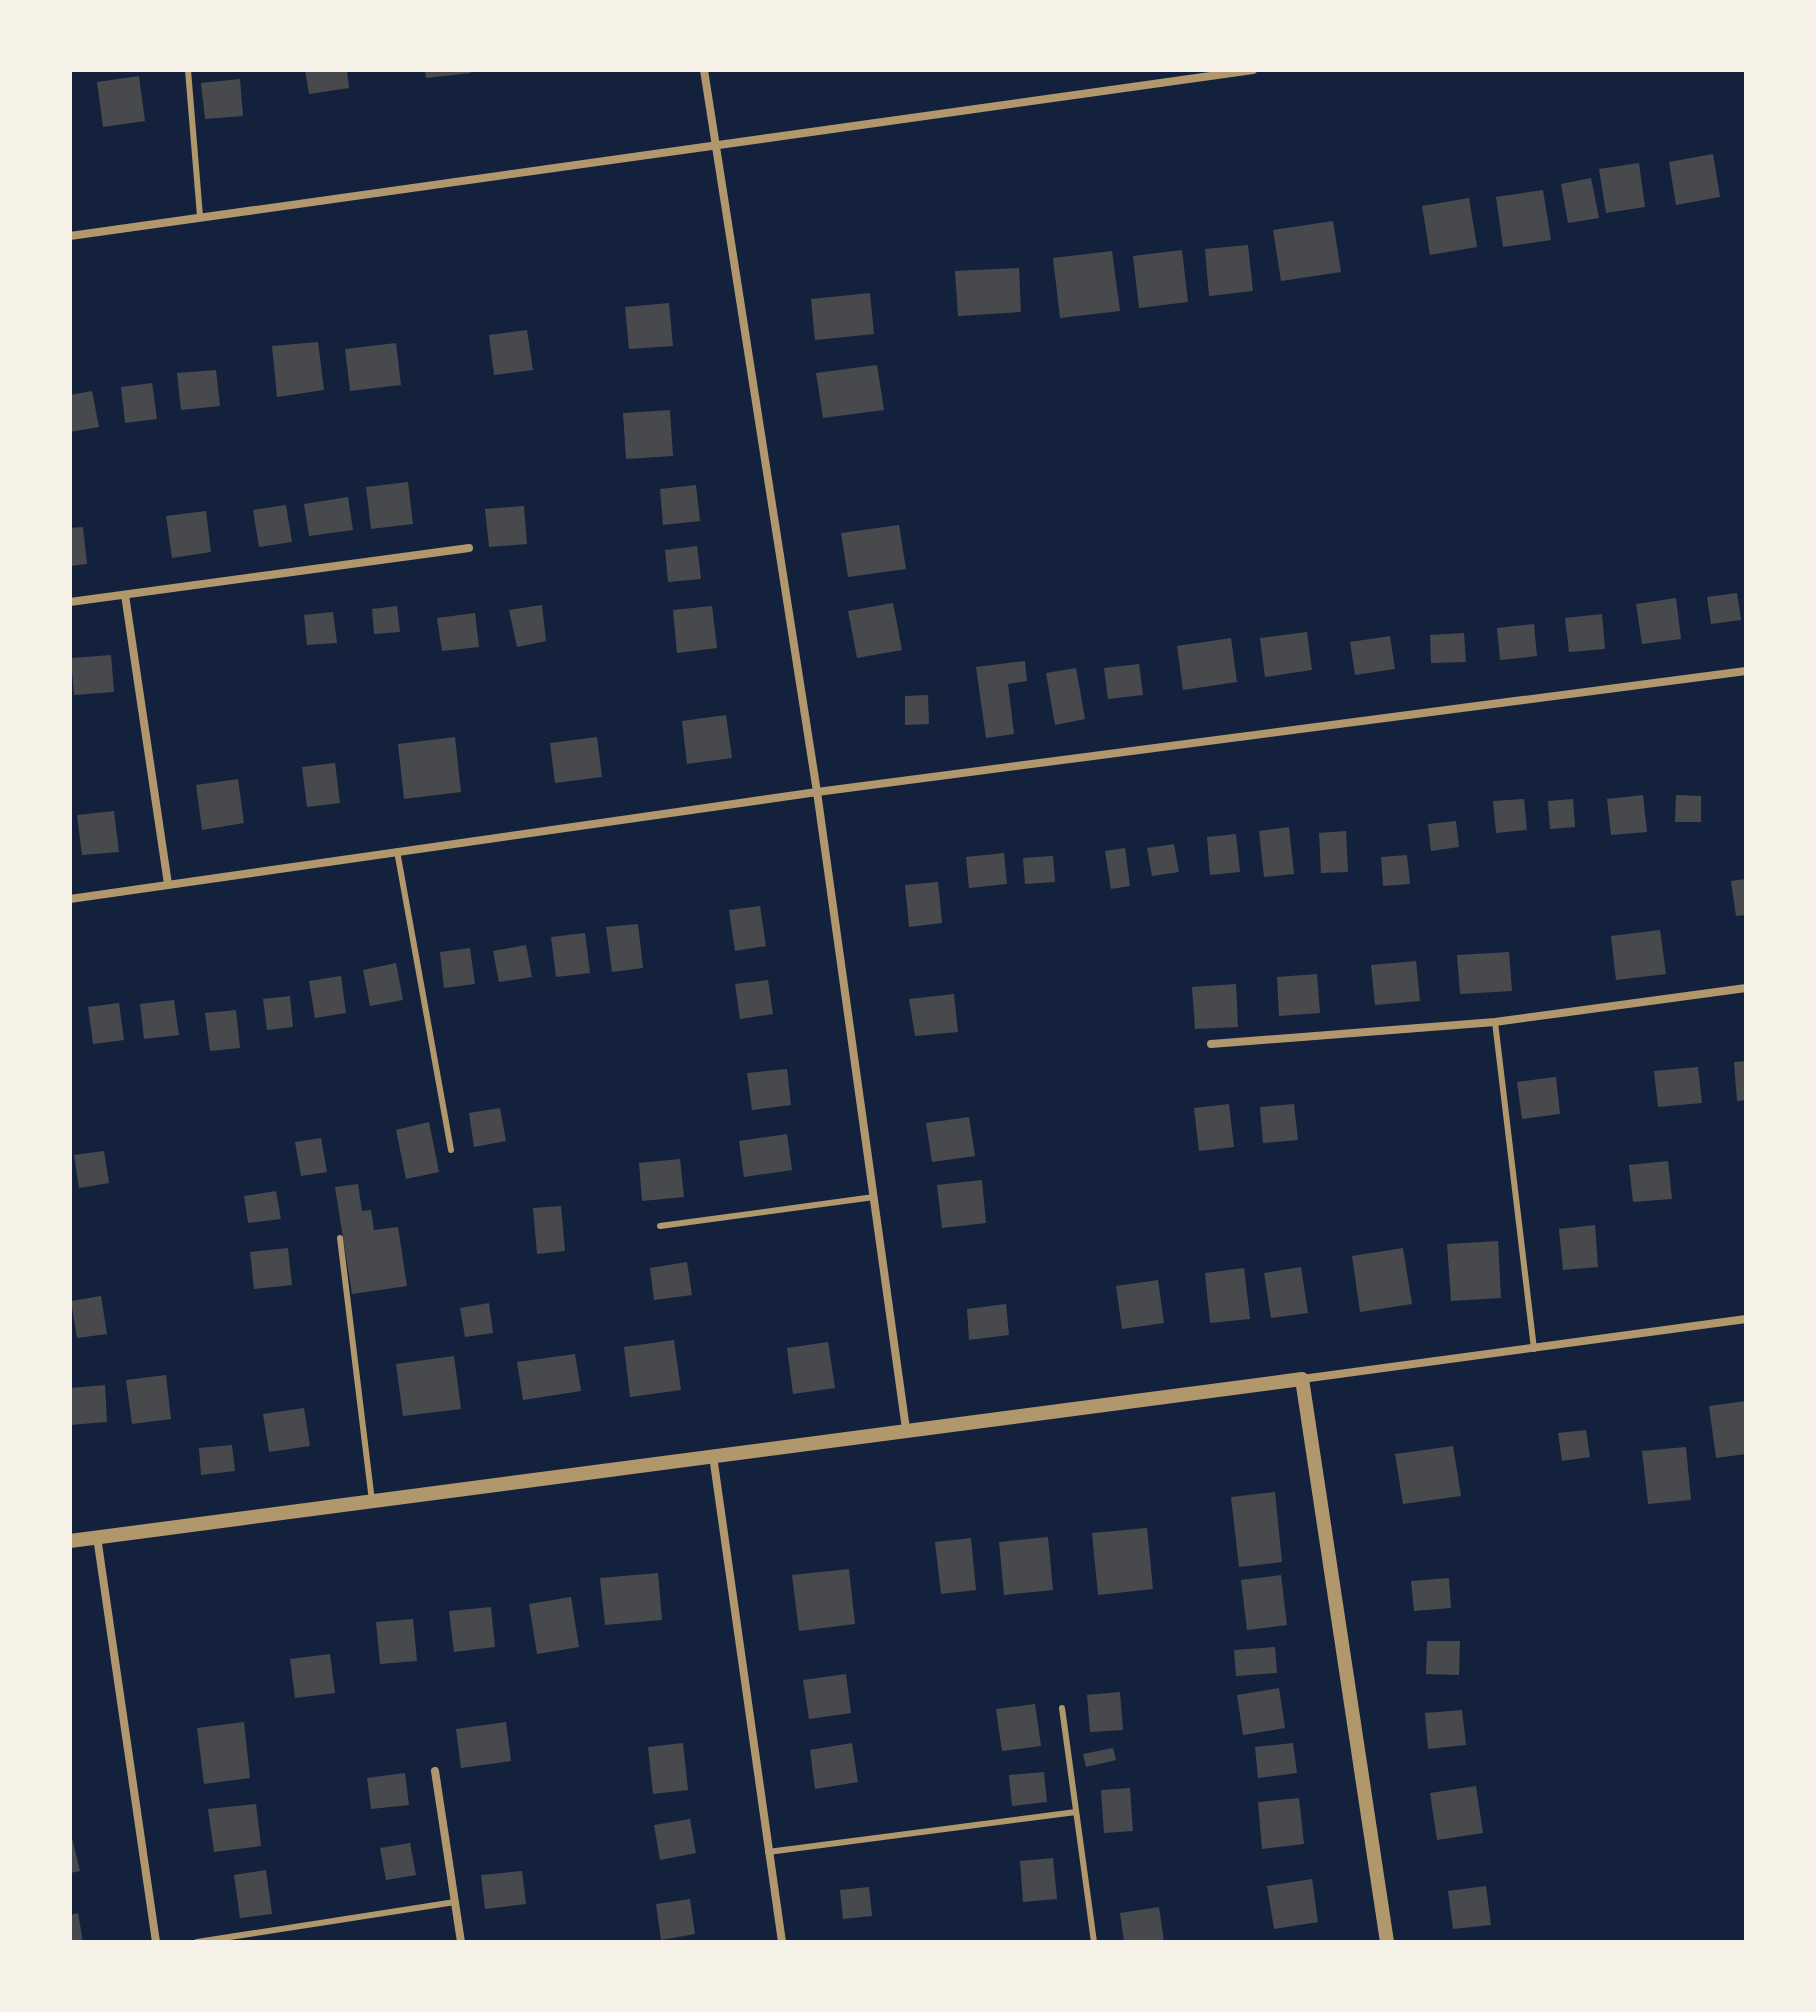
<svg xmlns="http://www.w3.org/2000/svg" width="1816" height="2012" font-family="Manrope,sans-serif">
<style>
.building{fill:#48494c}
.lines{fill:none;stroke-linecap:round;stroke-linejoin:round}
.service{stroke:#b1986c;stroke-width:6}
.minor{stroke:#b1986c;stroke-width:8}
.tertiary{stroke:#b1986c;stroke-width:14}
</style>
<rect width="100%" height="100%" fill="#14213d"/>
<path class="building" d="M 305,70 L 347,70 L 349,88 L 309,94 Z
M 425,70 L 470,70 L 471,73 L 426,78 Z
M 139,76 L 145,121 L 103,127 L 97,82 Z
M 240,79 L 243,116 L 205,119 L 201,83 Z
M 1713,154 L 1720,197 L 1676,205 L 1669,162 Z
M 1639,163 L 1645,207 L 1606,213 L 1599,169 Z
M 1591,178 L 1599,218 L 1568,223 L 1561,184 Z
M 1543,190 L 1551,240 L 1503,247 L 1496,197 Z
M 1469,198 L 1477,247 L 1430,255 L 1422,206 Z
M 1333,221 L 1341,272 L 1281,281 L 1273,230 Z
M 1248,245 L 1253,291 L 1209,296 L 1205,249 Z
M 1182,250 L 1188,302 L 1139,308 L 1133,256 Z
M 1112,251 L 1120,311 L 1060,318 L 1053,258 Z
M 1019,268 L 1021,312 L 958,316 L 955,271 Z
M 870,293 L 874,334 L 815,340 L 811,299 Z
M 669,303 L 673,346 L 629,349 L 625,307 Z
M 527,330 L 533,370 L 494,375 L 489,335 Z
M 318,342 L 324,390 L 277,397 L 272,346 Z
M 396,343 L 401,385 L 350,391 L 345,349 Z
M 877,365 L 884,410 L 823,418 L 816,373 Z
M 216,370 L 220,406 L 181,410 L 177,373 Z
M 152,383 L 157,419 L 125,423 L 121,387 Z
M 92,391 L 99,427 L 70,432 L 70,395 Z
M 670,410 L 673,456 L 626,459 L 623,413 Z
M 408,482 L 413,524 L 371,529 L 366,487 Z
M 696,485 L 700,521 L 663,525 L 660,489 Z
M 348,497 L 353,530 L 309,536 L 304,504 Z
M 286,505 L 292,542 L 259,547 L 253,510 Z
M 524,506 L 527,544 L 489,547 L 485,509 Z
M 206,511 L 211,552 L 172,558 L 166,516 Z
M 899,525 L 906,569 L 848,577 L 841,533 Z
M 83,527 L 87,564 L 70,566 L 70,528 Z
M 697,546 L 701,579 L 668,582 L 665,550 Z
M 1737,593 L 1741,620 L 1711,624 L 1707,597 Z
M 1676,598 L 1681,639 L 1642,644 L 1636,604 Z
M 893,603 L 902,650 L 857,658 L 848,611 Z
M 542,605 L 546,641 L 517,647 L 509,610 Z
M 397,606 L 400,632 L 374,634 L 372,609 Z
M 712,606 L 717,648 L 677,653 L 673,610 Z
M 333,612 L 337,643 L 307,645 L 304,615 Z
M 475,613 L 479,647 L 442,651 L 437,618 Z
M 1602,614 L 1605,649 L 1569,652 L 1565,618 Z
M 1534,624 L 1537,656 L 1500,660 L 1497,628 Z
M 1307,632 L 1312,670 L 1265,677 L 1260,638 Z
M 1464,633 L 1466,662 L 1431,663 L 1430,635 Z
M 1390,636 L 1395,669 L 1355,675 L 1350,642 Z
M 1231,638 L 1237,682 L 1183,690 L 1177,646 Z
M 111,655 L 114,692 L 74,695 L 71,658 Z
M 1025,661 L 1027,681 L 1008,684 L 1014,734 L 986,738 L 976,667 Z
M 1139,664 L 1143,695 L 1108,699 L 1104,668 Z
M 1076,668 L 1085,719 L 1055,725 L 1046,673 Z
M 928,695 L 929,724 L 905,725 L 905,696 Z
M 726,715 L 732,758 L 687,764 L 682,721 Z
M 455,737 L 461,792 L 404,799 L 398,744 Z
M 597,737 L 602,777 L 555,783 L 550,743 Z
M 335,763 L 340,803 L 307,807 L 302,767 Z
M 238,779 L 244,823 L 202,830 L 196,785 Z
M 1643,795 L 1647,832 L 1611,835 L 1607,799 Z
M 1676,795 L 1701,796 L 1701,822 L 1675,822 Z
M 1524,799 L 1527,830 L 1496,833 L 1493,801 Z
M 1573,799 L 1575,827 L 1550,829 L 1548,801 Z
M 114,811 L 119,852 L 82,855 L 77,815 Z
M 1456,821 L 1459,847 L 1431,851 L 1428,824 Z
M 1289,827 L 1294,874 L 1264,877 L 1259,831 Z
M 1346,831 L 1348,872 L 1321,873 L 1319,833 Z
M 1236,834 L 1240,872 L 1210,875 L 1207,837 Z
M 1174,844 L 1179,872 L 1152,876 L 1147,848 Z
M 1125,848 L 1130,886 L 1111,889 L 1105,851 Z
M 1004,853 L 1007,884 L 969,888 L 966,857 Z
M 1407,855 L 1410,884 L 1383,886 L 1381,857 Z
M 1053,856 L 1055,882 L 1025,884 L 1023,858 Z
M 1746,879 L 1746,915 L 1736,916 L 1731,881 Z
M 938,882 L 942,923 L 909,927 L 905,885 Z
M 760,906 L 766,946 L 735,951 L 729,910 Z
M 638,924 L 643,968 L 612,972 L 606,927 Z
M 1660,930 L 1666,974 L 1616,980 L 1611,936 Z
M 585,933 L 590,973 L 556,977 L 551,937 Z
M 526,945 L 532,977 L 499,982 L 493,951 Z
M 470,948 L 475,984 L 444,988 L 440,952 Z
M 1509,952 L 1512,991 L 1460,994 L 1457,955 Z
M 1416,961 L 1420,1001 L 1375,1005 L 1371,965 Z
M 396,963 L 403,1000 L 370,1006 L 363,970 Z
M 1317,974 L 1320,1013 L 1279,1016 L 1277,977 Z
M 341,976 L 346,1013 L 315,1018 L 309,981 Z
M 768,980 L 773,1014 L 740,1019 L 735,984 Z
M 1236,984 L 1238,1027 L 1195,1029 L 1192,987 Z
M 954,994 L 958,1032 L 915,1036 L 909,999 Z
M 290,996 L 293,1027 L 267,1030 L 263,999 Z
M 174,1000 L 179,1035 L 144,1039 L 140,1004 Z
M 119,1003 L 124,1040 L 93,1044 L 88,1007 Z
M 236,1010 L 240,1048 L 210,1051 L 205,1013 Z
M 1746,1061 L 1746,1100 L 1737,1101 L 1734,1062 Z
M 1698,1067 L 1702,1103 L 1658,1107 L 1654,1071 Z
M 787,1069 L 791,1105 L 752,1110 L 747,1073 Z
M 1556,1077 L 1560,1114 L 1522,1119 L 1517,1082 Z
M 1229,1104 L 1234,1147 L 1199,1151 L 1194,1108 Z
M 1294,1104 L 1298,1140 L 1263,1143 L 1260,1107 Z
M 500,1108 L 506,1141 L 474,1147 L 469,1113 Z
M 969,1117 L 975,1156 L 932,1162 L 926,1123 Z
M 429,1122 L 439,1172 L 406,1179 L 396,1130 Z
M 787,1134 L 792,1170 L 744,1177 L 739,1141 Z
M 321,1138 L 327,1172 L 301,1176 L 295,1142 Z
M 104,1151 L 109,1183 L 79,1188 L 74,1155 Z
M 680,1159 L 684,1197 L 642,1201 L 639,1163 Z
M 1668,1161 L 1672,1199 L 1633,1202 L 1629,1165 Z
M 982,1180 L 986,1223 L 942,1228 L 937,1185 Z
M 358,1184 L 362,1211 L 371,1210 L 374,1230 L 398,1227 L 407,1286 L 352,1294 L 335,1187 Z
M 276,1191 L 281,1219 L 248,1223 L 244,1196 Z
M 561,1206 L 565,1251 L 537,1254 L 533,1208 Z
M 1595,1225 L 1598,1267 L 1563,1270 L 1559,1229 Z
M 1498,1241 L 1501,1298 L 1451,1301 L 1447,1244 Z
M 288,1248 L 292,1285 L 254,1289 L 250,1252 Z
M 1403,1248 L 1412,1304 L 1360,1312 L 1352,1256 Z
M 687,1262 L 692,1295 L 654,1300 L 650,1268 Z
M 1301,1267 L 1308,1313 L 1271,1318 L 1264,1273 Z
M 1244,1268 L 1250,1319 L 1210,1323 L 1205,1273 Z
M 1158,1280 L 1164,1323 L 1122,1329 L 1116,1286 Z
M 101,1296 L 107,1334 L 77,1338 L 71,1301 Z
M 489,1303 L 493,1333 L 465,1337 L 460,1308 Z
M 1006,1304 L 1009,1335 L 969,1340 L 967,1309 Z
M 674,1340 L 681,1390 L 630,1397 L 624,1347 Z
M 828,1342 L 835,1388 L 793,1394 L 787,1348 Z
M 575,1354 L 581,1391 L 523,1400 L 517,1362 Z
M 454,1356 L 461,1409 L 403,1416 L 396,1364 Z
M 166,1375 L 171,1419 L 132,1424 L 126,1380 Z
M 105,1385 L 107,1422 L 70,1425 L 70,1388 Z
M 1746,1401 L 1746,1454 L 1716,1458 L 1709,1406 Z
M 304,1408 L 310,1446 L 269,1452 L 263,1414 Z
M 1586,1430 L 1590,1457 L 1562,1461 L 1558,1433 Z
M 232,1445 L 235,1471 L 201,1475 L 199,1448 Z
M 1453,1446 L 1461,1496 L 1403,1504 L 1395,1454 Z
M 1686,1447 L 1691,1500 L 1648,1504 L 1642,1451 Z
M 1275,1492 L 1282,1562 L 1239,1567 L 1231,1497 Z
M 1147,1528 L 1153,1589 L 1098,1595 L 1092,1533 Z
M 1048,1537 L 1053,1590 L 1004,1595 L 999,1542 Z
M 971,1538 L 976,1590 L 941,1594 L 935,1542 Z
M 849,1569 L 855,1624 L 799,1631 L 792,1575 Z
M 658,1573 L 662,1620 L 605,1625 L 600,1578 Z
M 1281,1575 L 1287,1625 L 1247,1630 L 1241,1580 Z
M 1449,1578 L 1451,1608 L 1414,1611 L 1411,1581 Z
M 571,1597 L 579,1647 L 537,1654 L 529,1604 Z
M 491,1607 L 495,1647 L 454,1652 L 449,1611 Z
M 413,1619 L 417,1661 L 380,1664 L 376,1622 Z
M 1427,1641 L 1460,1641 L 1459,1675 L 1426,1674 Z
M 1275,1647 L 1277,1673 L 1236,1676 L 1234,1650 Z
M 330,1654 L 335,1693 L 295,1698 L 290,1659 Z
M 846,1674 L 851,1713 L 809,1719 L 803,1680 Z
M 1279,1688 L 1285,1728 L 1243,1735 L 1237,1695 Z
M 1120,1692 L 1123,1730 L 1090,1732 L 1087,1695 Z
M 1035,1704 L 1041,1746 L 1002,1751 L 996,1709 Z
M 1462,1710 L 1466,1745 L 1428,1749 L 1425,1713 Z
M 244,1722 L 250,1778 L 204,1784 L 197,1728 Z
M 506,1722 L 511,1761 L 461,1768 L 456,1729 Z
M 683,1743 L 688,1790 L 653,1794 L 648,1747 Z
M 852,1743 L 858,1782 L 815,1789 L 810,1750 Z
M 1293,1743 L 1297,1773 L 1258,1778 L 1255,1747 Z
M 1113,1748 L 1116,1760 L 1086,1767 L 1083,1754 Z
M 1044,1772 L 1047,1802 L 1012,1806 L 1009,1775 Z
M 405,1773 L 409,1805 L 371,1809 L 367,1778 Z
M 1476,1786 L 1483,1833 L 1437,1840 L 1430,1793 Z
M 1130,1788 L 1133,1831 L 1104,1833 L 1101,1790 Z
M 1299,1798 L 1304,1844 L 1262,1849 L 1258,1802 Z
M 256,1804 L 261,1846 L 214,1852 L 208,1809 Z
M 690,1819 L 696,1853 L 660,1860 L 654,1825 Z
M 70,1830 L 80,1871 L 70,1873 Z
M 410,1843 L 416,1875 L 386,1880 L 380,1848 Z
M 1053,1858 L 1057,1899 L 1023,1902 L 1020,1861 Z
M 266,1870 L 272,1914 L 240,1918 L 234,1875 Z
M 522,1871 L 526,1904 L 485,1909 L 481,1875 Z
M 1312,1879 L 1318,1922 L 1274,1929 L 1267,1886 Z
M 1486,1886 L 1491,1925 L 1453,1929 L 1448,1891 Z
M 869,1887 L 872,1916 L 843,1919 L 840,1890 Z
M 690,1899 L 695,1934 L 661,1940 L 656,1904 Z
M 1159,1907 L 1164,1942 L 1124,1942 L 1120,1913 Z
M 78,1913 L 83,1942 L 70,1942 L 70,1915 Z"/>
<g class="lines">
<path class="service" d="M 188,70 L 200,216
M 397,851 L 451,1150
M 1495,1022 L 1534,1349
M 660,1226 L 874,1197
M 340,1238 L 372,1501
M 1062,1708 L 1094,1942
M 768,1852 L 1076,1812
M 197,1942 L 455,1902"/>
<path class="minor" d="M 704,70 L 817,792 L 906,1429
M 70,236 L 1253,70
M 125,595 L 168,884
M 70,602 L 469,548
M 70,899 L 817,792 L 1746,671
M 1211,1044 L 1495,1022 L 1746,988
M 1302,1379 L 1746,1319
M 713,1456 L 782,1942
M 97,1537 L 156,1942
M 435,1771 L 461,1942"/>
<path class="tertiary" d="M 70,1541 L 1302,1379 L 1387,1942"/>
</g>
<rect width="1816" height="2012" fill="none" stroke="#f6f1e7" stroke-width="144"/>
</svg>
